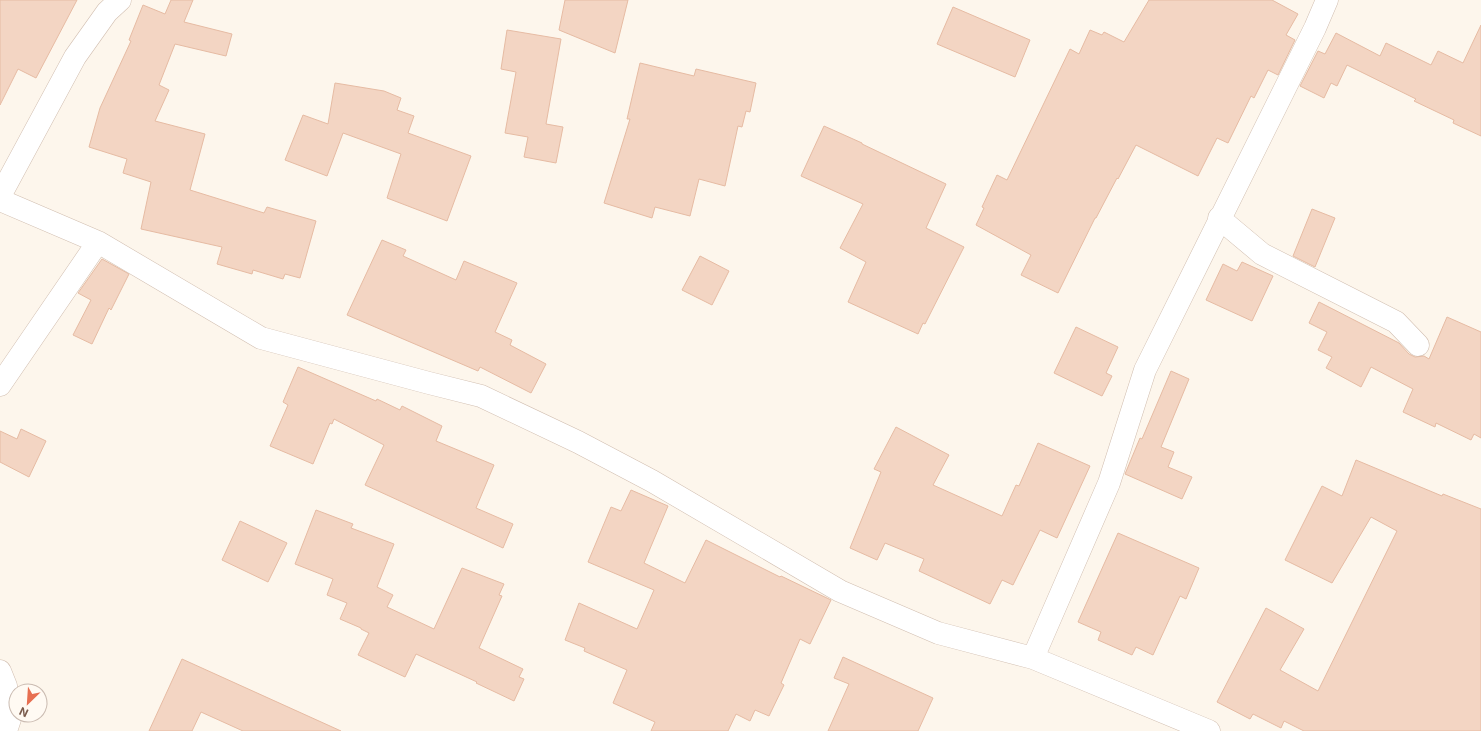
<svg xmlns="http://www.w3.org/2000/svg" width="1481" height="731" font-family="Inter,sans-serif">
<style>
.building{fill:#f3d5c3;stroke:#e6bba3}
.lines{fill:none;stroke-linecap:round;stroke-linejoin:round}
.street-casing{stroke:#d1beb0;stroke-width:23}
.street{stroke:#fff;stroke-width:22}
</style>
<rect width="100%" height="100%" fill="#fdf6ec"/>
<path class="building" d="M 0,0 L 77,0 L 36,78 L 18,69 L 0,105 Z
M 171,0 L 193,0 L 184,22 L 232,34 L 226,56 L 175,44 L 159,85 L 169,90 L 155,121 L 205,134 L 190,190 L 264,213 L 267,207 L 316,221 L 300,278 L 285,274 L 283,279 L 253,270 L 252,274 L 217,264 L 222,247 L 141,229 L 151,182 L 123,173 L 127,159 L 89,147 L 100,108 L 131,41 L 129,40 L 143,5 L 165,14 Z
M 565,0 L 628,0 L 615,53 L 559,30 Z
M 1149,0 L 1272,0 L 1298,14 L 1286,35 L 1295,40 L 1278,75 L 1268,70 L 1254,98 L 1251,96 L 1228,143 L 1217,138 L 1198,176 L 1136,145 L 1118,179 L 1117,178 L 1096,218 L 1095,218 L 1058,293 L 1021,275 L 1031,255 L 976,225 L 984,208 L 982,207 L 997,175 L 1007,180 L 1070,49 L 1079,54 L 1090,30 L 1102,35 L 1104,32 L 1124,42 Z
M 953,7 L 1030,40 L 1015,77 L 937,44 Z
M 1481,25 L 1481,136 L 1453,123 L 1454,120 L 1414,101 L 1416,99 L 1347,65 L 1337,86 L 1331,83 L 1324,98 L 1300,86 L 1318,51 L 1325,54 L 1336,33 L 1380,56 L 1386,43 L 1431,65 L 1438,51 L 1463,63 Z
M 507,30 L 561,39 L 546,124 L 563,127 L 556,163 L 524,157 L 528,137 L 505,133 L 516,72 L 501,69 Z
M 640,63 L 694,76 L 696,69 L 756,83 L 750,112 L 746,111 L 742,127 L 738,126 L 725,186 L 699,179 L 690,216 L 655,207 L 652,218 L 604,203 L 630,119 L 627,119 Z
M 335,83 L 384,91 L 401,98 L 397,110 L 414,116 L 408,133 L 471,156 L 447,221 L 387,198 L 401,154 L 343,133 L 327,176 L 285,160 L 303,115 L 328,124 Z
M 824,126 L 862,143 L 862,144 L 946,184 L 926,228 L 964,247 L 925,324 L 923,323 L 918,334 L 848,302 L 866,262 L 840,248 L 863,204 L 801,176 Z
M 1312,209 L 1335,218 L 1315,267 L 1293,256 Z
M 382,240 L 406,250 L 403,256 L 456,280 L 464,261 L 517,283 L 495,332 L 512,340 L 510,345 L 546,364 L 531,393 L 480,367 L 478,371 L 347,315 Z
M 700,256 L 729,271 L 712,305 L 682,290 Z
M 102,259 L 129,274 L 111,310 L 109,308 L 92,344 L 73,335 L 91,300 L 78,293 Z
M 1242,262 L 1273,276 L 1252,321 L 1206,300 L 1223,264 L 1237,271 Z
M 1319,302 L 1399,343 L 1409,354 L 1415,357 L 1424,356 L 1429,359 L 1447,317 L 1481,332 L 1481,438 L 1474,434 L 1471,440 L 1436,423 L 1435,427 L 1403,412 L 1413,389 L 1371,367 L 1361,387 L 1326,368 L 1332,357 L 1318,350 L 1327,332 L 1309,323 Z
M 1076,327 L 1118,347 L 1106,373 L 1112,376 L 1102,396 L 1054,373 Z
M 298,367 L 376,401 L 377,399 L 400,410 L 402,406 L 442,426 L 436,441 L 494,465 L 476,508 L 513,524 L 503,548 L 365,485 L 384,445 L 334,419 L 332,424 L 330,423 L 313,464 L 270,446 L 288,405 L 283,402 Z
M 1171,371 L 1189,379 L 1161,447 L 1174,452 L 1168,467 L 1192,477 L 1182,499 L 1125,474 L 1140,438 L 1142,439 Z
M 896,427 L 949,455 L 933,485 L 1002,516 L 1016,485 L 1019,486 L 1038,443 L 1090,466 L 1057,538 L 1040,530 L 1013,585 L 1002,580 L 990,604 L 919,571 L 924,559 L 885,543 L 877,560 L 850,548 L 881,472 L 874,469 Z
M 21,429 L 46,441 L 29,477 L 0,462 L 0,431 L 17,439 Z
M 1356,460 L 1442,496 L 1443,494 L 1481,509 L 1481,731 L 1304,731 L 1284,721 L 1281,728 L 1253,714 L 1250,719 L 1217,702 L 1266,608 L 1304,629 L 1280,670 L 1318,691 L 1397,531 L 1371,517 L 1332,583 L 1285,560 L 1322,486 L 1342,496 Z
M 631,490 L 668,506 L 644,563 L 685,583 L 706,540 L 780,577 L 781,576 L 831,600 L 810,644 L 800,639 L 781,683 L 784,685 L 769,716 L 755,710 L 750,721 L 736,714 L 728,731 L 651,731 L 655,722 L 613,703 L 627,670 L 584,651 L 585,648 L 565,640 L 579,603 L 637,629 L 654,590 L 588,562 L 611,507 L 621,511 Z
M 316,510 L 353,524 L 351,528 L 394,544 L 377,587 L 393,595 L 387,607 L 434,629 L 462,568 L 504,584 L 499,595 L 502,596 L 479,648 L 523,669 L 519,677 L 524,679 L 514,701 L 476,683 L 477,682 L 416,654 L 405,677 L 358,655 L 369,633 L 361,629 L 361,628 L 340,619 L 347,603 L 327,595 L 333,579 L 295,564 Z
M 240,521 L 287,543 L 268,582 L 222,560 Z
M 1118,533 L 1199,568 L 1186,599 L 1180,596 L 1153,655 L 1136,647 L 1132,655 L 1098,640 L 1101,632 L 1078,622 Z
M 843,657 L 933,698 L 918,731 L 828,731 L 849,684 L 834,678 Z
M 182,659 L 341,731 L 243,731 L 201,712 L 192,731 L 149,731 Z"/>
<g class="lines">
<g class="street-casing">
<path id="street" d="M 0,196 L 75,57 L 107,12 L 120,0
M 0,200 L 98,242 L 261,338 L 429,383 L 481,396 L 578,442 L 652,481 L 840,591 L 938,633 L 1033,658 L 1209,731
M 1219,218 L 1262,254 L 1396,322 L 1418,345
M 0,385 L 98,242
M 1033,658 L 1109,483 L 1145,370 L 1315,28 L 1327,0
M 0,671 L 6,686 L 10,719 L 6,731"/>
</g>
<use href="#street" class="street"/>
</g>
<g transform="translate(28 703) rotate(205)"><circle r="19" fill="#fffaf3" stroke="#cabbb1"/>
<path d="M0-3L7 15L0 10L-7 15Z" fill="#e76f51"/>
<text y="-6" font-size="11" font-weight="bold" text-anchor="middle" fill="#7a5c4d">N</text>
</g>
</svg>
